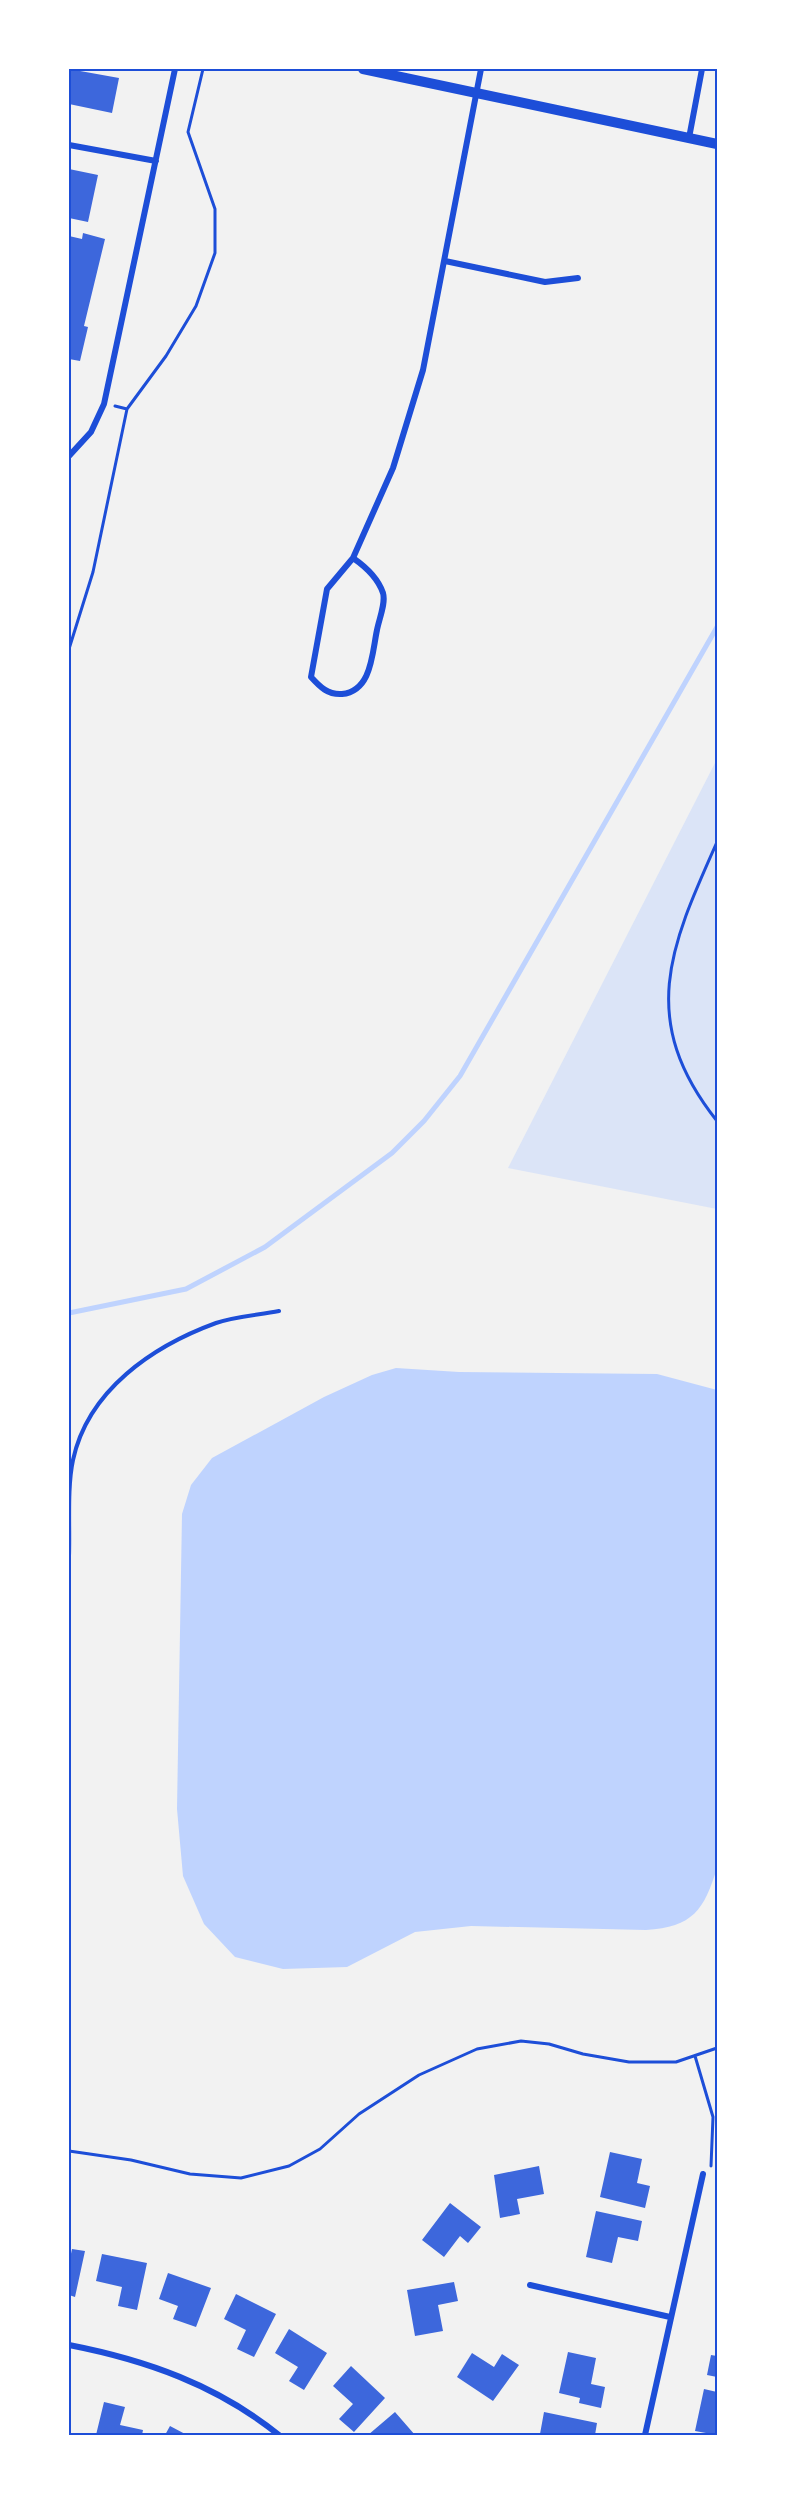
<svg xmlns="http://www.w3.org/2000/svg" width="786" height="2504" font-family="Commissioner,sans-serif">
<style>
.green{fill:#dbe4f7}
.water{fill:#bfd3fe}
.lines{fill:none;stroke-linecap:round;stroke-linejoin:round}
.stream{stroke:#bfd3fe;stroke-width:5}
.building{fill:#3d67dc}
.path{stroke:#1d4ed8;stroke-width:3}
.service{stroke:#1d4ed8;stroke-width:4}
.minor{stroke:#1d4ed8;stroke-width:6}
.tertiary{stroke:#1d4ed8;stroke-width:10}
.neatline{fill:none;stroke:#1d4ed8;stroke-width:2}
</style>
<rect width="100%" height="100%" fill="#f2f2f2"/>
<path class="green" d="M 717,759 L 717,1209 L 508,1168 Z"/>
<path class="water" d="M 396,1368 L 459,1372 L 657,1374 L 717,1390 L 717,1868 C 704,1910 693,1927 646,1930 L 471,1926 L 415,1932 L 347,1967 L 283,1969 L 235,1957 L 204,1924 L 183,1876 L 177,1809 L 182,1514 L 191,1485 L 212,1458 L 324,1397 L 372,1375 Z"/>
<g class="lines">
<path class="stream" d="M 69,1313 L 186,1289 L 265,1247 L 392,1153 L 424,1121 L 460,1076 L 717,627"/>
</g>
<path class="building" d="M 69,69 L 119,78 L 112,113 L 69,104 Z
M 69,169 L 98,175 L 88,222 L 69,218 Z
M 83,233 L 105,239 L 84,326 L 88,327 L 80,361 L 69,359 L 69,236 L 82,239 Z
M 610,2152 L 642,2159 L 637,2183 L 650,2186 L 645,2208 L 600,2197 Z
M 539,2166 L 544,2194 L 517,2199 L 520,2214 L 500,2218 L 494,2175 Z
M 450,2203 L 481,2227 L 468,2243 L 460,2236 L 444,2257 L 422,2240 Z
M 596,2211 L 642,2221 L 638,2241 L 618,2237 L 612,2263 L 586,2257 Z
M 72,2249 L 85,2251 L 75,2297 L 69,2295 L 69,2263 Z
M 102,2254 L 147,2263 L 137,2310 L 118,2306 L 122,2287 L 96,2281 Z
M 168,2273 L 211,2288 L 196,2327 L 173,2319 L 178,2306 L 159,2299 Z
M 454,2282 L 458,2301 L 438,2305 L 443,2331 L 415,2336 L 407,2290 Z
M 236,2294 L 276,2314 L 254,2357 L 237,2349 L 246,2330 L 224,2319 Z
M 289,2329 L 327,2353 L 304,2390 L 289,2381 L 298,2367 L 275,2353 Z
M 568,2352 L 596,2358 L 591,2384 L 605,2387 L 601,2408 L 579,2403 L 580,2398 L 559,2393 Z
M 472,2353 L 494,2367 L 502,2354 L 519,2365 L 493,2401 L 457,2377 Z
M 711,2355 L 717,2356 L 717,2377 L 707,2375 Z
M 351,2366 L 385,2398 L 354,2432 L 339,2419 L 353,2404 L 333,2386 Z
M 704,2389 L 717,2392 L 717,2435 L 695,2431 Z
M 104,2402 L 125,2407 L 120,2425 L 143,2430 L 142,2435 L 96,2435 Z
M 395,2412 L 415,2435 L 368,2435 Z
M 544,2412 L 597,2423 L 595,2435 L 540,2434 Z
M 170,2426 L 187,2435 L 165,2435 Z"/>
<g class="lines">
<path class="path" d="M 115,406 L 127,409
M 69,649 L 93,572 L 127,409 L 166,356 L 196,306 L 215,253 L 215,209 L 188,132 L 203,69
M 717,842 C 670,947 637,1020 717,1121
M 695,2056 L 713,2117 L 711,2166
M 69,2151 L 131,2160 L 190,2174 L 241,2178 L 289,2166 L 320,2149 L 359,2114 L 419,2075 L 477,2049 L 521,2041 L 549,2044 L 583,2054 L 629,2062 L 676,2062 L 717,2048"/>
<path class="service" d="M 69,1556 C 70,1526 67,1488 73,1460 C 88,1390 153,1346 216,1323 C 236,1316 259,1315 279,1311"/>
<path class="minor" d="M 689,138 L 702,69
M 69,145 L 156,161
M 445,261 L 545,282 L 578,278
M 69,456 L 91,432 L 104,404 L 175,69
M 353,558 C 366,567 378,578 383,593 C 386,603 379,619 377,630 C 372,653 372,691 342,694 C 328,695 320,687 311,677 L 327,589 L 353,558 L 393,468 L 423,370 L 481,69
M 530,2285 L 670,2317
M 69,2345 C 146,2360 217,2385 279,2435
M 645,2435 L 703,2174"/>
<path class="tertiary" d="M 363,69 L 717,144"/>
</g>
<rect width="786" height="2504" fill="none" stroke="#ffffff" stroke-width="141"/>
<rect x="70" y="70" width="646" height="2364" class="neatline"/>
</svg>
